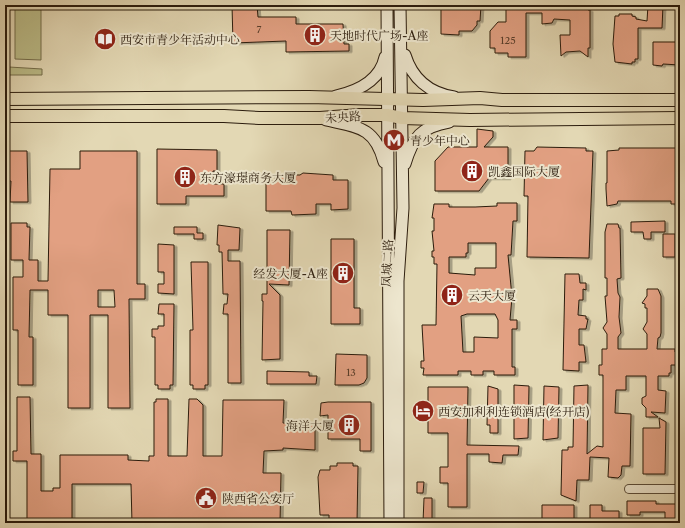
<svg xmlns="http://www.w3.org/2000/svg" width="685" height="528" font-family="'Libre Caslon Text','Noto Serif SC',serif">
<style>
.green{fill:#bbbc88;stroke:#736c4a}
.building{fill:#e2a082;stroke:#2b1c0d;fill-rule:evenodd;filter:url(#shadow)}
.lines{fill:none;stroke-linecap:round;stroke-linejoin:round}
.street-casing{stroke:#594b37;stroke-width:10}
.secondary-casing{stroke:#2b1c0d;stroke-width:13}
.primary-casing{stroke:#2b1c0d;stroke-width:14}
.street{stroke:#ede6ce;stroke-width:8}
.secondary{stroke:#ede6ce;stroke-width:11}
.primary{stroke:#e3d8b4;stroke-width:12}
.labels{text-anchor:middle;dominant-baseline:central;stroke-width:4;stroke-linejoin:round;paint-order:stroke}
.number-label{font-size:10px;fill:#593d2a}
.poi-label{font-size:12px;fill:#2b1c0d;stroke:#ede6ce;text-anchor:start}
.street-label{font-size:12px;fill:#2b1c0d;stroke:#ede6ce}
</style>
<defs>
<filter id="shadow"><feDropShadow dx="3" dy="1.5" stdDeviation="0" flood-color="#0004"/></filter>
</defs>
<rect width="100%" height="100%" fill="#e3d8b4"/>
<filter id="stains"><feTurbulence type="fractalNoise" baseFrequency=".005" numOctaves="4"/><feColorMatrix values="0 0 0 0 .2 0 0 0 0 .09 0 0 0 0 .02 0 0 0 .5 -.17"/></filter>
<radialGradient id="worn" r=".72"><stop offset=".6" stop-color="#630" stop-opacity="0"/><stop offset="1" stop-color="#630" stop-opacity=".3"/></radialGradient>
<path class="green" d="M 5,5 L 9,5 L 9,67 L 42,69 L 42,75 L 5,75 Z
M 15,5 L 41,5 L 41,60 L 15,59 Z"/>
<path class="building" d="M 232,5 L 257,5 L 258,17 L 296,17 L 296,24 L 343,24 L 344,44 L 349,44 L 349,51 L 286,52 L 286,41 L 233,43 Z
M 441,5 L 481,5 L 480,21 L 477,21 L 477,25 L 472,31 L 459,31 L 459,35 L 441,34 Z
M 506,5 L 582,6 L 588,7 L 588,10 L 590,10 L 590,48 L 588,48 L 588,57 L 580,51 L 566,52 L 561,56 L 560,35 L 570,35 L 570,20 L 554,19 L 552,23 L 542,24 L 542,13 L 526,13 L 526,57 L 508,57 L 508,53 L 495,53 L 495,48 L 490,48 L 490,31 L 498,22 L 506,22 Z
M 648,5 L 663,5 L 662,28 L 638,28 L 638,59 L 635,59 L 635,62 L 632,62 L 632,64 L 615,62 L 613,44 L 615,16 L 619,16 L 619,14 L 632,14 L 632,16 L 636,17 L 636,19 L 647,21 Z
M 653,42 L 680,42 L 680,65 L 663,64 L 662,66 L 653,65 Z
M 477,129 L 493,131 L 493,137 L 484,147 L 508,147 L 508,178 L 489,178 L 479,191 L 435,191 L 435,161 L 448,147 L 477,147 Z
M 537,147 L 586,148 L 586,151 L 593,151 L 589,258 L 527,257 L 528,196 L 524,196 L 525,151 L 534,151 Z
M 619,148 L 680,148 L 680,204 L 671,204 L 671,201 L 618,201 L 617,204 L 607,206 L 606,189 L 606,183 L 607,183 L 607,151 L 619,150 Z
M 157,149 L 217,150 L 217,171 L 213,171 L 213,184 L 224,184 L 224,196 L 186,196 L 186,204 L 157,204 Z
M 5,151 L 27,151 L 28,202 L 10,202 L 11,181 L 5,181 Z
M 80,151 L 137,151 L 137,284 L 145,284 L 145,299 L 129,299 L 130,408 L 108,408 L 108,315 L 90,315 L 90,408 L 68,408 L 68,315 L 48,315 L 48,290 L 30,290 L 29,337 L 33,337 L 33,385 L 18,385 L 18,330 L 13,330 L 13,277 L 23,277 L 23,260 L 11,260 L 11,223 L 27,223 L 27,227 L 30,227 L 29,260 L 38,260 L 38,281 L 48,281 L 50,169 L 80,169 ZM 98,290 L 114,290 L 115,307 L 98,307 Z
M 303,173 L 333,175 L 333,180 L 348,180 L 348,209 L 331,210 L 331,204 L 316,204 L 316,214 L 292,215 L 291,211 L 266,211 L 266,181 L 275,181 L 275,175 L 300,175 Z
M 497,203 L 517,203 L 517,221 L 513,221 L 511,255 L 508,255 L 512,297 L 510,320 L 517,320 L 517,329 L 512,329 L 512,367 L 515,367 L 515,375 L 494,375 L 494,371 L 483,371 L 483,375 L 471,375 L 471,371 L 458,371 L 458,375 L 423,375 L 424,368 L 421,368 L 421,361 L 424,361 L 422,325 L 436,325 L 437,264 L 434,264 L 434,257 L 432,257 L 432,251 L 434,251 L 432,231 L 434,231 L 434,218 L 432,218 L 434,204 L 449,204 L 449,207 L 475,207 L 497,206 ZM 468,243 L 496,243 L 496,268 L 475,268 L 475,275 L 449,273 L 449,257 L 466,257 L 466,253 L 468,253 ZM 467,314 L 495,314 L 498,320 L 498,338 L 474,337 L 474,352 L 463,352 L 461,316 Z
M 665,221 L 665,232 L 651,232 L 651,239 L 644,239 L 643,232 L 631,232 L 631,222 Z
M 607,224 L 618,224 L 619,228 L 620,228 L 621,278 L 617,279 L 618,293 L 620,297 L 619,317 L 621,333 L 618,337 L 618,349 L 647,349 L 647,334 L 643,329 L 647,322 L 647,308 L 645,308 L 645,304 L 642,303 L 647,296 L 647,289 L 658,289 L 661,296 L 661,333 L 660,337 L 658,338 L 657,349 L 675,349 L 675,352 L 678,352 L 678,365 L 671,365 L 671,373 L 669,373 L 669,376 L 658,376 L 658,390 L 666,391 L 665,413 L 651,412 L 658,417 L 646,417 L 646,408 L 642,404 L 642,398 L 646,396 L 646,376 L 626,376 L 626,390 L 616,390 L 615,413 L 631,414 L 630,466 L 622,466 L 621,475 L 618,478 L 608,477 L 609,458 L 590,457 L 589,480 L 577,480 L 576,501 L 561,495 L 562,450 L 568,450 L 568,447 L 573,447 L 574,386 L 588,385 L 587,454 L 597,446 L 603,447 L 603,375 L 599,375 L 599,365 L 602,365 L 602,349 L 607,349 L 607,334 L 603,328 L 607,322 L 605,296 L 607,296 L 607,278 L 605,278 L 605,232 Z
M 218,225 L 240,228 L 239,250 L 228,250 L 228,261 L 240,261 L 241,383 L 228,383 L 228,314 L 223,314 L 224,304 L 227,304 L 228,294 L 223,294 L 222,252 L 219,252 L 219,245 L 217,245 Z
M 174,227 L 197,227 L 197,233 L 203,233 L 203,239 L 194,239 L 194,234 L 174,234 Z
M 267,230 L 290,230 L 289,285 L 269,284 L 280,295 L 280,359 L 262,360 L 263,301 L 262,301 L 262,294 L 267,294 Z
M 663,234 L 675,234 L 675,257 L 663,257 Z
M 331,239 L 354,239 L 354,308 L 360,308 L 360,324 L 331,324 Z
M 158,244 L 174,245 L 174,294 L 158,293 L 158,284 L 164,284 L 164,272 L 158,272 Z
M 191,262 L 208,262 L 208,385 L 205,385 L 205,389 L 193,389 L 193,385 L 190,385 L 190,330 L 193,330 Z
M 565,274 L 579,274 L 580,283 L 586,283 L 586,290 L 583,289 L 583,300 L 579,300 L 578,315 L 586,316 L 586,319 L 588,319 L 586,329 L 579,329 L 579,345 L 584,345 L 586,362 L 579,362 L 579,371 L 563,370 Z
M 159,304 L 174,304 L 173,385 L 170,385 L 170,389 L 158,389 L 158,385 L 155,385 L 155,337 L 152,337 L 152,329 L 158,329 L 158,326 L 164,326 L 164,314 L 158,314 Z
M 336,354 L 367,355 L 367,378 L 364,383 L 359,385 L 335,385 Z
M 267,371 L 309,372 L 309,376 L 317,376 L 316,384 L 267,384 Z
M 514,385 L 529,386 L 528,438 L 514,439 Z
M 488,386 L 498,389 L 498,433 L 490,433 L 490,425 L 487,425 Z
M 544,386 L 559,387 L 558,438 L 543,440 Z
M 428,387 L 468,387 L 467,445 L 519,446 L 518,455 L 503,455 L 502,463 L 489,462 L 489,454 L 467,454 L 467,507 L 448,507 L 448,483 L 440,483 L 440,467 L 448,467 L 448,433 L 428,433 Z
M 17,397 L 30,397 L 31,454 L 41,454 L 41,491 L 53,491 L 53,488 L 60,488 L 60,455 L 128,455 L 128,460 L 149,461 L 149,456 L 154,456 L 154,402 L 156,402 L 156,399 L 168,399 L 168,456 L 187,456 L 189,399 L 197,399 L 203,405 L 203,456 L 222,456 L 223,400 L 284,400 L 283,423 L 315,424 L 315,450 L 283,448 L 283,450 L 264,451 L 263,473 L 281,473 L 280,523 L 132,523 L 131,484 L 72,484 L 72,523 L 27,523 L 27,461 L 13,461 L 13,451 L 17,451 Z
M 328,402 L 371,402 L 371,451 L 360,451 L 360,439 L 328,439 L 328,415 L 320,416 L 321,403 Z
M 659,418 L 666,422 L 665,474 L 643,474 L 643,428 L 660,428 Z
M 337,463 L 353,463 L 353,466 L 358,466 L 357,523 L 329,523 L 329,515 L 320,515 L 318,477 L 320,470 L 330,470 L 330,466 L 337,466 Z
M 417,482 L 424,482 L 423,493 L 417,493 Z
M 424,498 L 432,498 L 432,523 L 423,523 Z
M 627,501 L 656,501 L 656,504 L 677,504 L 677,511 L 680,511 L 680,523 L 665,523 L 665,512 L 640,512 L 640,515 L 627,515 Z
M 542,505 L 574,505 L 574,523 L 542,523 Z
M 590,505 L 602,505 L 602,511 L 619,511 L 619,523 L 590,523 Z"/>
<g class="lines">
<g class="street-casing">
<path id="street" d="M 629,489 L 680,489"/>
</g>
<g class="secondary-casing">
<path id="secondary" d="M 387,5 L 390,523
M 405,55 C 412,78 429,93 454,97
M 336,96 C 358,91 380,81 385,57
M 326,120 C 358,127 375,127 384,162
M 405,164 C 413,137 421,127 449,122
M 398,523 L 398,281 L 403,208 L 400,5"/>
</g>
<g class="primary-casing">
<path id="primary" d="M 5,99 L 309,97 L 423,100 L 480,98 L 502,100 L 680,100
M 5,116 L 224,116 L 259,118 L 320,118 L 360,115 L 387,115 L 402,118 L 470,120 L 680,118"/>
</g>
<use href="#street" class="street"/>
<use href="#secondary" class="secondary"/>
<use href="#primary" class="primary"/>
</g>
<defs>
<g id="building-disc" transform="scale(1.15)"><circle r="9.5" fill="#8f2418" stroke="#ede6ce"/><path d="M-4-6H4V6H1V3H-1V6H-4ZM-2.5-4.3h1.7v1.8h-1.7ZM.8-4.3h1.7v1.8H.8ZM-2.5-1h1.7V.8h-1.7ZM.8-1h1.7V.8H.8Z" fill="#fff"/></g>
<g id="library-disc" transform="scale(1.15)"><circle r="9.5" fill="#8f2418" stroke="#ede6ce"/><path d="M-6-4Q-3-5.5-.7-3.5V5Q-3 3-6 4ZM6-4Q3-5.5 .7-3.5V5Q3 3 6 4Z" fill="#fff"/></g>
<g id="metro-disc" transform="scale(1.15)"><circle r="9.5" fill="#8f2418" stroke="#ede6ce"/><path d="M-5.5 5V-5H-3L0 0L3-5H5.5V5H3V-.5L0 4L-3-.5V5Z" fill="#fff"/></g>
<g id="hotel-disc" transform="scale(1.15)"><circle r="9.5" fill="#8f2418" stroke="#ede6ce"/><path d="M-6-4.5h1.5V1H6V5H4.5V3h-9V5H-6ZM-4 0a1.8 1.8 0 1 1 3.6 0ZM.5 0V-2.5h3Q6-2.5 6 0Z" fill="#fff"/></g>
<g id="civic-disc" transform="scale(1.15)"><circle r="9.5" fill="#8f2418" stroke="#ede6ce"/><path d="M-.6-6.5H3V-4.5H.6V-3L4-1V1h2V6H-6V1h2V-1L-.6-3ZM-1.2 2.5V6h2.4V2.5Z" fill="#fff"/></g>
</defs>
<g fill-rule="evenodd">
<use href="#building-disc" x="315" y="35"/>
<use href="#library-disc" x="105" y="39"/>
<use href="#metro-disc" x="394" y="140"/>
<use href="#building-disc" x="472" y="171"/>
<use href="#building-disc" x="185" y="177"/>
<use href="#building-disc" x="343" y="273"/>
<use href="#building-disc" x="452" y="295"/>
<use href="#hotel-disc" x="423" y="411"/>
<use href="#building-disc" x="349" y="425"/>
<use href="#civic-disc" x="206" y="498"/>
</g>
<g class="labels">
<g class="number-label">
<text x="259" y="29">7</text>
<text x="508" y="40">125</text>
<text x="351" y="372">13</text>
</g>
<g class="poi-label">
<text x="330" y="35">天地时代广场-A座</text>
<text x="120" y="39">西安市青少年活动中心</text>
<text x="410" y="140">青少年中心</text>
<text x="488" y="171">凯鑫国际大厦</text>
<text x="200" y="177">东方濠璟商务大厦</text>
<text x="328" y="273" text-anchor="end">经发大厦-A座</text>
<text x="468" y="295">云天大厦</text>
<text x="438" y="411">西安加利利连锁酒店(经开店)</text>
<text x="334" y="425" text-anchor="end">海洋大厦</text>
<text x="222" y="498">陕西省公安厅</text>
</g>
<g class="street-label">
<text transform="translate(343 117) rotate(-4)">未央路</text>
<text transform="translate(387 263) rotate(-87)">凤城二路</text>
</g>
</g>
<rect width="685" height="528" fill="none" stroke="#e3d8b4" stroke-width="20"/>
<rect x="6" y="6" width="673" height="516" fill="none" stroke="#2b1c0d" stroke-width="2"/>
<rect x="10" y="10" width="665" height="508" fill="none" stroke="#2b1c0d"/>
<rect width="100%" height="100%" filter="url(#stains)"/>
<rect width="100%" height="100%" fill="url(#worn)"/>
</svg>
